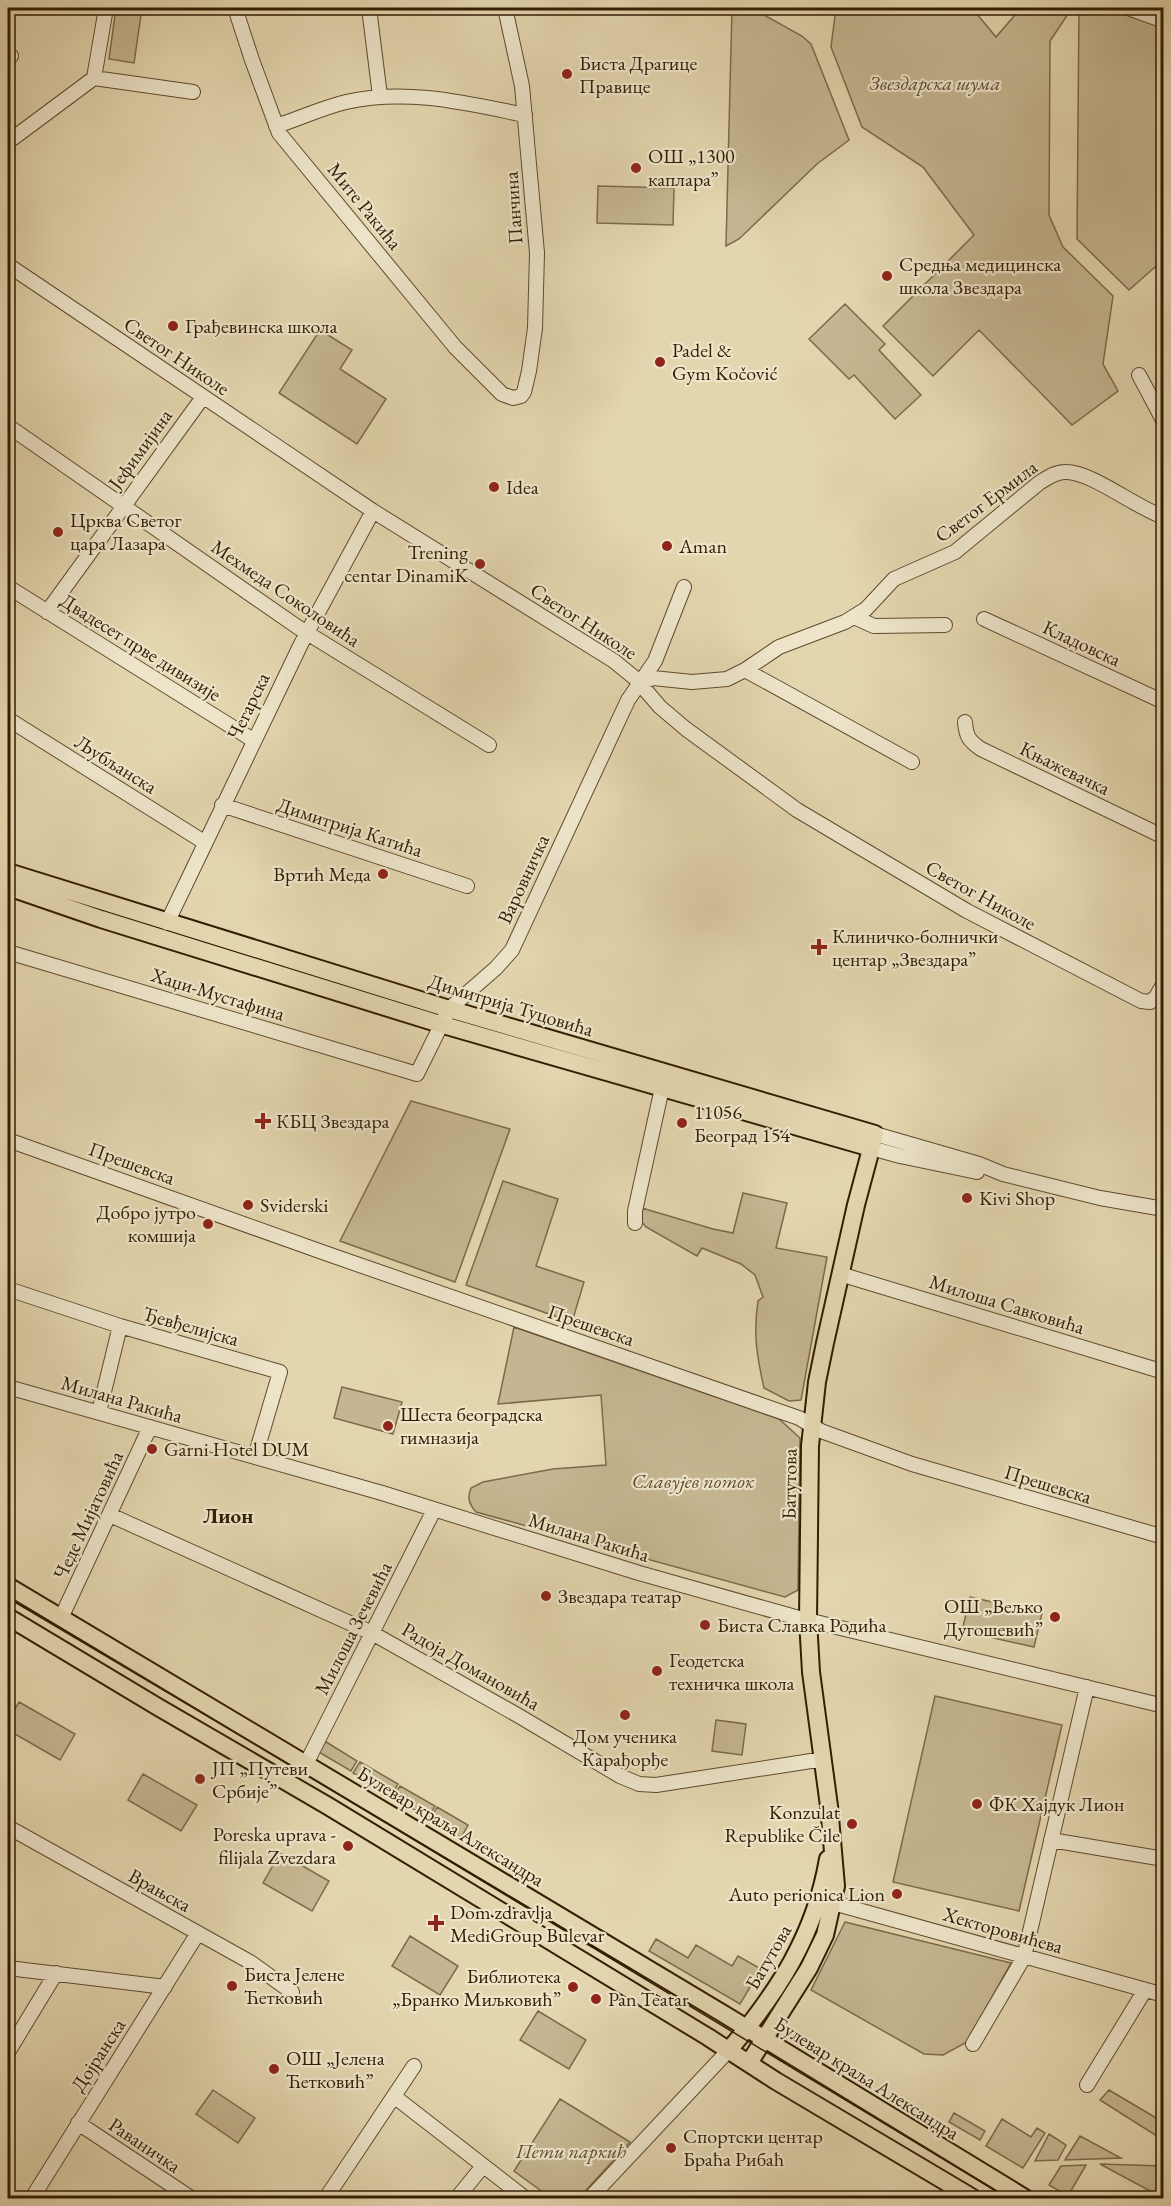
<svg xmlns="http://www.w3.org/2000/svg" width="1171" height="2206" font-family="'EB Garamond',serif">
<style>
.green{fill:#c5b691;stroke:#7c6a4a;stroke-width:1.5}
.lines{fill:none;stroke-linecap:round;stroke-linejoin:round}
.minor-casing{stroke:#5e4b2d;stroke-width:16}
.major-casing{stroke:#321d02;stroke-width:20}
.minor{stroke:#ede4ca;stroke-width:14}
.major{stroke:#e3d5ae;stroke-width:16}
.tram{stroke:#321d02;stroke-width:1.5}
.poi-dot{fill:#8f2418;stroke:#ede4ca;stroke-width:2}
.labels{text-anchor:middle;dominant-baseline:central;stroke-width:4.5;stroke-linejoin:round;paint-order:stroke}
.poi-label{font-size:20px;fill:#321d02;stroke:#ede4ca;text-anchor:start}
.park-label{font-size:20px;font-style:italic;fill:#5e4b2d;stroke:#ede4ca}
.street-label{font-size:20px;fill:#321d02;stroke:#ede4ca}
.neighbourhood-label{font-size:21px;font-weight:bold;fill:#321d02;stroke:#ede4ca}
</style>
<rect width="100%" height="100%" fill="#e3d5ae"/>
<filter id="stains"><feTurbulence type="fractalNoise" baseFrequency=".00333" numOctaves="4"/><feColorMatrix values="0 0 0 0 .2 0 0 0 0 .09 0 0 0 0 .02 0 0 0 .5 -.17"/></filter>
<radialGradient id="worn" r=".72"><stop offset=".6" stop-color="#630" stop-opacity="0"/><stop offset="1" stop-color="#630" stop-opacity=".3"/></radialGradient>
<path class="green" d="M 116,8 L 142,8 L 134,63 L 109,59 Z
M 732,8 L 761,8 L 757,11 L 802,36 L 811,44 L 849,140 L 817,164 L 739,239 L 726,246 Z
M 836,8 L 972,8 L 996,37 L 1021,8 L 1072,8 L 1050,41 L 1049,215 L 1063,247 L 1113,296 L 1103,364 L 1118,391 L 1072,425 L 979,330 L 933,376 L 883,326 L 974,235 L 923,167 L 862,127 L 831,47 Z
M 1079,8 L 1128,8 L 1163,21 L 1163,260 L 1129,290 L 1077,239 Z
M 598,186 L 674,188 L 673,225 L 597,223 Z
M 845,304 L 885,344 L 879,350 L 921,395 L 895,419 L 854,375 L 849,379 L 809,339 Z
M 320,330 L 352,350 L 340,369 L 386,399 L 357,444 L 279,393 Z
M 411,1101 L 510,1129 L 455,1282 L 340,1241 Z
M 503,1181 L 558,1199 L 536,1266 L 584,1282 L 572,1322 L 466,1285 Z
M 743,1193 L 787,1203 L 776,1248 L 827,1257 L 801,1400 L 789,1401 L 764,1388 C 757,1357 753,1334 758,1301 L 763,1297 L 755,1275 L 741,1264 L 702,1248 L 697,1256 L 646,1227 L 641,1221 L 642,1208 L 713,1229 L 733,1233 Z
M 514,1327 L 779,1419 L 800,1438 L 798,1590 L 785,1597 L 476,1512 C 469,1504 467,1498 471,1488 L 483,1482 L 553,1469 L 606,1465 L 601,1395 L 498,1404 Z
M 342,1387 L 402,1402 L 393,1434 L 334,1418 Z
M 970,1597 L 1042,1613 L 1034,1647 L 962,1631 Z
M 935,1696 L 1062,1725 L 1019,1911 L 893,1882 Z
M 19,1702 L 75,1734 L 60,1760 L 8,1730 L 8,1721 Z
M 716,1720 L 746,1724 L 742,1755 L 712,1751 Z
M 323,1740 L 357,1761 L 351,1771 L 317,1751 Z
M 360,1762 L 398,1784 L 391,1796 L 353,1773 Z
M 143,1774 L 197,1805 L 181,1831 L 128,1800 Z
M 400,1786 L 435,1806 L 428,1818 L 393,1797 Z
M 437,1807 L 468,1825 L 461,1838 L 430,1820 Z
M 280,1853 L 329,1881 L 312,1911 L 263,1883 Z
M 845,1922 L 1011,1963 L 967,2042 L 943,2055 L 924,2054 L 811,1990 Z
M 410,1936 L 458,1966 L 440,1995 L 392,1966 Z
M 656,1939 L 688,1958 L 696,1945 L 732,1966 L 738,1956 L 761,1969 L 740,2004 L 649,1951 Z
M 538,2011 L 586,2040 L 569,2069 L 520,2040 Z
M 213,2090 L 255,2118 L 238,2143 L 196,2114 Z
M 1109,2090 L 1163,2122 L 1163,2140 L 1100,2100 Z
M 560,2099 L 630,2142 L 579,2198 L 551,2198 L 514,2171 Z
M 954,2113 L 985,2131 L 980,2140 L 949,2122 Z
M 1002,2119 L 1031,2137 L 1037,2128 L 1045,2133 L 1023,2168 L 986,2146 Z
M 1049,2134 L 1066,2145 L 1058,2160 L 1035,2161 Z
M 1080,2136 L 1121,2158 L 1065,2160 Z
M 1100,2164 L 1163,2166 L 1163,2198 Z
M 1086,2165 L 1068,2196 L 1049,2185 L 1061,2166 Z"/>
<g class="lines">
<g class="minor-casing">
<path id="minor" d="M 235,8 L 252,60 L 279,133 L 455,347 L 502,394 L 513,398 L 521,396 L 524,392 L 529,371 L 535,328 L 537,253 L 522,86 L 505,8
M 369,8 L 380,96
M 1128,8 L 1164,21
M 8,58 L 11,56
M 94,78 L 106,8
M 276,126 C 299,119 321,108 346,102 C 406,88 466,103 525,115
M 8,142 L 94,78 L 193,92
M 8,265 L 373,511 L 614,661 L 636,679 L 660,707 L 686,729 L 797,810 L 967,911 L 1141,1001 L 1150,1002 L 1156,997 L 1164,983
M 1139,375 L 1164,422
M 8,426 L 299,628 L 489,745
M 8,587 L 253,740
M 47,612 L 203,397
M 854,617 L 874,626 L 945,625
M 984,619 L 1164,702
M 745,670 L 912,762
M 640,683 L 653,678 L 692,682 L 727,679 L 745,670 L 779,647 L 845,622 L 866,609 L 894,579 L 955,552 L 1039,483 C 1047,478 1055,472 1065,472 C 1091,471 1136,508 1164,517
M 8,719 L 204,842
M 965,722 C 966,736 969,741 981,749 L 1164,837
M 222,805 L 467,886
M 167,923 L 301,644 L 373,511
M 8,952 L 417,1074 L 449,1009 L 496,968 L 512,950 L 628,700 L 655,661 L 684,587
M 875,1134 L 979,1164 L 1003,1174 L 1100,1198 L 1164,1209
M 8,1140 L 325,1253 L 799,1418 L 821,1431 L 912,1464 L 1164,1537
M 871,1148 L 900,1156 L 977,1172
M 635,1223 L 635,1211 L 662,1088
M 840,1274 L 1164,1372
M 8,1289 L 120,1326 L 280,1372 L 255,1457
M 8,1387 L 382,1493 L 639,1573 L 799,1618 L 1164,1706
M 99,1412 L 120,1326
M 110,1515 L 372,1633 L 519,1716 L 620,1776 L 639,1784 L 656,1785 L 811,1761 L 822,1761
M 61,1618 L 150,1427
M 306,1764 L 434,1510
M 8,1827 L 250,1962 L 292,1992
M 1051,1840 L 1164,1859
M 833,1903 L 1164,1995
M 8,1968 L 165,1987
M 973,2044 L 1024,1957 L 1087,1687
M 8,2052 L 56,1973
M 1087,2085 L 1145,1990
M 395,2097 L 525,2198
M 78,2123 L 191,2198
M 32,2198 L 198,1933
M 326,2198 L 414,2066
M 457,2198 L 483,2166
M 590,2198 L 729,2050"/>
</g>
<g class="major-casing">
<path id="major" d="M 8,872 L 449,1009 L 875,1134 L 856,1205 L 825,1343 L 817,1382 L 810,1446 L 808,1620 L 811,1672 L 829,1806 L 836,1886 L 825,1935 L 809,1968 L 749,2063
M 8,887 L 101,919 L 440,1024 L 871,1148
M 8,1586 L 722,2013 L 1025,2198
M 8,1617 L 158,1707 L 328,1806 L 708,2037 L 776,2081 L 973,2198
M 729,2050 C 778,1992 815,1935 828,1859"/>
</g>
<use href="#minor" class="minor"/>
<use href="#major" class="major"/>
<path class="tram" d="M 8,1598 L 300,1771 L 1008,2198"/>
</g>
<g class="poi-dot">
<circle cx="567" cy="74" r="6"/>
<circle cx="636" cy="168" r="6"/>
<circle cx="887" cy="276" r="6"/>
<circle cx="173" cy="326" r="6"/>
<circle cx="660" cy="362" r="6"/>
<circle cx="494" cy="487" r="6"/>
<circle cx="58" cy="532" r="6"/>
<circle cx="667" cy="546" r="6"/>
<circle cx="480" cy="564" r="6"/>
<circle cx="383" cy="874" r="6"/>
<path d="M816 938h6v6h6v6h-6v6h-6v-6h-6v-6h6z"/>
<path d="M260 1112h6v6h6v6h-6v6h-6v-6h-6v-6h6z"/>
<circle cx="682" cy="1123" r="6"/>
<circle cx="967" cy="1198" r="6"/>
<circle cx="248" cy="1205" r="6"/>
<circle cx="208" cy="1224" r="6"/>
<circle cx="388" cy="1426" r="6"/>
<circle cx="152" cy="1449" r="6"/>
<circle cx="546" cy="1596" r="6"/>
<circle cx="1055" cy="1617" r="6"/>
<circle cx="705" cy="1625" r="6"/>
<circle cx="657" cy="1671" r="6"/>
<circle cx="625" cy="1715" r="6"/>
<circle cx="200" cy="1779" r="6"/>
<circle cx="977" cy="1804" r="6"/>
<circle cx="852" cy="1824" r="6"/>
<circle cx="348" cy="1846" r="6"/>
<circle cx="897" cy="1894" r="6"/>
<path d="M433 1914h6v6h6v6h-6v6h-6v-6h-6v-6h6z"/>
<circle cx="232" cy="1986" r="6"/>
<circle cx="573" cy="1987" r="6"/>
<circle cx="596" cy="1999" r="6"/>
<circle cx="274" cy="2069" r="6"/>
<circle cx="671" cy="2148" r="6"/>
</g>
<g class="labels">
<g class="poi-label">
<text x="579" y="63">Биста Драгице<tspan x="579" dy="23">Правице</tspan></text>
<text x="648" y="156">ОШ „1300<tspan x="648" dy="23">каплара”</tspan></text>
<text x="899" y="264">Средња медицинска<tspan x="899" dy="23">школа Звездара</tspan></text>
<text x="185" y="326">Грађевинска школа</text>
<text x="672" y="350">Padel &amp;<tspan x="672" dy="23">Gym Kočović</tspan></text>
<text x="506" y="487">Idea</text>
<text x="70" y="520">Црква Светог<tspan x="70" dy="23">цара Лазара</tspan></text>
<text x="679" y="546">Aman</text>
<text x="468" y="552" text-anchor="end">Trening<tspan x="468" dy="23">centar DinamiK</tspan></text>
<text x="371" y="874" text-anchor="end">Вртић Меда</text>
<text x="832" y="936">Клиничко-болнички<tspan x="832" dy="23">центар „Звездара”</tspan></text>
<text x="694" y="1112">11056<tspan x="694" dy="23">Београд 154</tspan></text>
<text x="276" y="1121">КБЦ Звездара</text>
<text x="979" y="1198">Kivi Shop</text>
<text x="260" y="1205">Sviderski</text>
<text x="196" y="1212" text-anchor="end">Добро јутро<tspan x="196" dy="23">комшија</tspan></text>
<text x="400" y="1414">Шеста београдска<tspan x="400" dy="23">гимназија</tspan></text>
<text x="164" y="1449">Garni Hotel DUM</text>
<text x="558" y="1596">Звездара театар</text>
<text x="1043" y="1606" text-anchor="end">ОШ „Вељко<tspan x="1043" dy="23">Дугошевић”</tspan></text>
<text x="717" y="1625">Биста Славка Родића</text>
<text x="669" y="1660">Геодетска<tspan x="669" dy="23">техничка школа</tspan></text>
<text x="625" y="1736" text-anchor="middle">Дом ученика<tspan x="625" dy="23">Карађорђе</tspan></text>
<text x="212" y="1768">ЈП „Путеви<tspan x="212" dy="23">Србије”</tspan></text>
<text x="989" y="1804">ФК Хајдук Лион</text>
<text x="840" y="1812" text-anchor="end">Konzulat<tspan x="840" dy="23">Republike Čile</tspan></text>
<text x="336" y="1834" text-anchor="end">Poreska uprava -<tspan x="336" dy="23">filijala Zvezdara</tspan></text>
<text x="885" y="1894" text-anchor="end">Auto perionica Lion</text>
<text x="450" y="1912">Dom zdravlja<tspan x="450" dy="23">MediGroup Bulevar</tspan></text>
<text x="244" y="1974">Биста Јелене<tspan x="244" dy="23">Ћетковић</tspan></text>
<text x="561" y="1976" text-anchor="end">Библиотека<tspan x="561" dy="23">„Бранко Миљковић”</tspan></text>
<text x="608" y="1999">Pan Teatar</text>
<text x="286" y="2058">ОШ „Јелена<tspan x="286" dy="23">Ћетковић”</tspan></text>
<text x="683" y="2136">Спортски центар<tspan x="683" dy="23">Браћа Рибаћ</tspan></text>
</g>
<g class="park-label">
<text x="935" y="83">Звездарска шума</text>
<text x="693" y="1481">Славујев поток</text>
<text x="571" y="2151">Пети паркић</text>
</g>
<g class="street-label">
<text transform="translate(365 206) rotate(51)">Мите Ракића</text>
<text transform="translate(513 208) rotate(-94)">Панчина</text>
<text transform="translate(177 356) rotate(34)">Светог Николе</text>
<text transform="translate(140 449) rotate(-54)">Јефимијина</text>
<text transform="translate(986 501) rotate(-37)">Светог Ермила</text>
<text transform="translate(286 593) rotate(34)">Мехмеда Соколовића</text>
<text transform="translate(584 621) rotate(33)">Светог Николе</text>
<text transform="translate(1082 643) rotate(25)">Кладовска</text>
<text transform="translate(141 647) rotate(32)">Двадесет прве дивизије</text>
<text transform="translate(248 706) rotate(-64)">Чегарска</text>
<text transform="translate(116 764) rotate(32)">Љубљанска</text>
<text transform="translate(1065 768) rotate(26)">Књажевачка</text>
<text transform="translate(350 827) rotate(18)">Димитрија Катића</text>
<text transform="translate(523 879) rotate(-65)">Варовничка</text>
<text transform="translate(981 895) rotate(29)">Светог Николе</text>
<text transform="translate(218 994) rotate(17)">Хаџи-Мустафина</text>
<text transform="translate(511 1005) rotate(17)">Димитрија Туцовића</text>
<text transform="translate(132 1163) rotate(20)">Прешевска</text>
<text transform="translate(1007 1304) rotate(17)">Милоша Савковића</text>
<text transform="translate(591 1325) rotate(19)">Прешевска</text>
<text transform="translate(191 1326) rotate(16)">Ђевђелијска</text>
<text transform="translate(122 1399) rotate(16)">Милана Ракића</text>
<text transform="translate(789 1484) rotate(-89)">Батутова</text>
<text transform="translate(1048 1484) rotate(17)">Прешевска</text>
<text transform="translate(88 1515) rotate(-65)">Чеде Мијатовића</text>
<text transform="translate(589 1537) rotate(17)">Милана Ракића</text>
<text transform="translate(353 1628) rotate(-63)">Милоша Зечевића</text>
<text transform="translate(471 1666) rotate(30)">Радоја Домановића</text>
<text transform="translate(451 1826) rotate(31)">Булевар краља Александра</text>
<text transform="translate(160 1890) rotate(29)">Врањска</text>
<text transform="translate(1003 1930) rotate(16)">Хекторовићева</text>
<text transform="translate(768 1957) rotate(-60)">Батутова</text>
<text transform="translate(98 2055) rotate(-57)">Дојранска</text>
<text transform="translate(867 2078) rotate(32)">Булевар краља Александра</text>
<text transform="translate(145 2145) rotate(34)">Раваничка</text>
</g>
<g class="neighbourhood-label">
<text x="228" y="1515">Лион</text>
</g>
</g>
<rect width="1171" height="2206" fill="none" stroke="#e3d5ae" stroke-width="30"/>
<rect x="9" y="9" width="1153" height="2188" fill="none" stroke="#321d02" stroke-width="3"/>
<rect x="15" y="15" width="1141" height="2176" fill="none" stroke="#321d02" stroke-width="1.5"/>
<rect width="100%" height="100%" filter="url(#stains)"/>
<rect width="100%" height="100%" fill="url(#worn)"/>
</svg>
